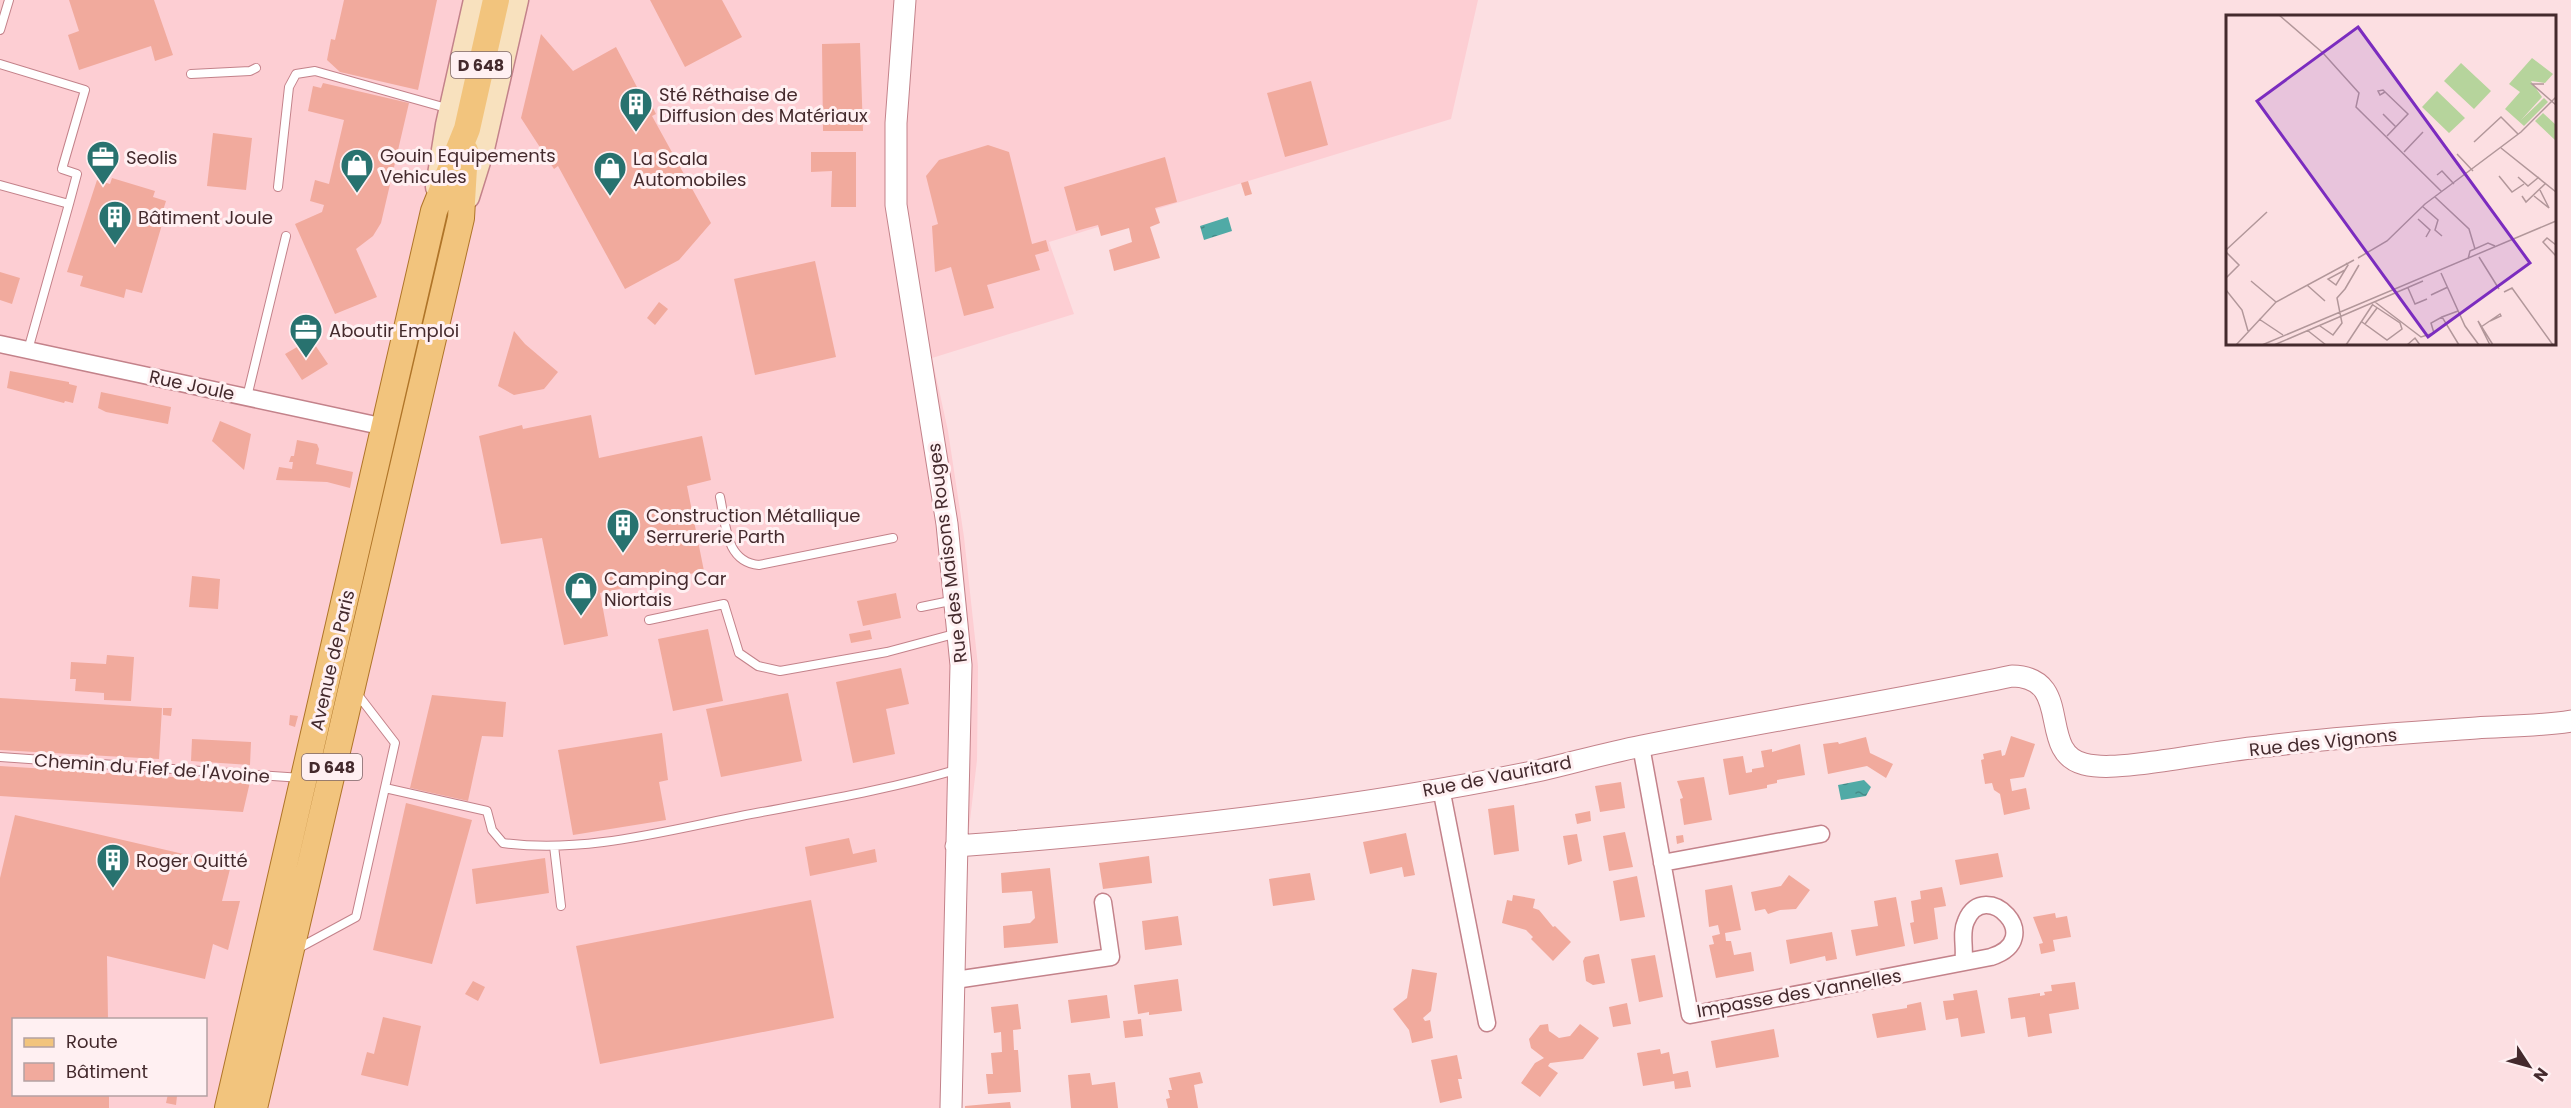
<svg xmlns="http://www.w3.org/2000/svg" width="2571" height="1108" font-family="Poppins,sans-serif">
<style>
.built{fill:#fdced3;fill-rule:evenodd}
.water{fill:url(#water-ripples)}
.building{fill:#f1aa9d}
.lines{fill:none;stroke-linecap:round;stroke-linejoin:round}
.service-casing{stroke:#c3828a;stroke-width:10}
.minor-casing{stroke:#c3828a;stroke-width:19}
.tertiary-casing{stroke:#c3828a;stroke-width:23}
.secondary-casing{stroke:#c3828a;stroke-width:25}
.primary-casing{stroke:#af7428;stroke-width:28}
.service{stroke:#fff;stroke-width:8}
.minor{stroke:#fff;stroke-width:16}
.tertiary{stroke:#fff;stroke-width:21}
.secondary{stroke:#f8e1be;stroke-width:22}
.primary{stroke:#f2c47d;stroke-width:26}
.labels{text-anchor:middle;dominant-baseline:central;stroke-width:6;stroke-linejoin:round;paint-order:stroke}
.shield{fill:#fff0f2;stroke:#7c6568;stroke-width:1.5}
.shield-label{font-size:16px;font-weight:bold;fill:#442a2d}
.poi-label{font-size:18px;fill:#442a2d;stroke:#fff0f2;text-anchor:start}
.street-label{font-size:18px;fill:#442a2d;stroke:#fff0f2}
.inset-road{fill:none;stroke:#b2979a;stroke-width:1.5}
.view{fill:#7b2cbf;fill-opacity:0.15;stroke:#7b2cbf;stroke-width:3}
.inset-edge{fill:none;stroke:#442a2d;stroke-width:3}
</style>
<defs>
<pattern id="water-ripples" width="26" height="14" patternUnits="userSpaceOnUse" patternTransform="scale(1.5)"><rect width="26" height="14" fill="#50aaa6"/><path d="M2 4q2-2 4 0t4 0M15 11q2-2 4 0t4 0" fill="none" stroke="#448b88"/></pattern>
</defs>
<rect width="100%" height="100%" fill="#fcdfe2"/>
<path class="built" d="M 0,0 L 1478,0 L 1451,119 L 1049,242 L 1074,314 L 932,358 L 948,431 L 964,537 L 978,666 L 977,760 L 969,829 L 956,847 L 952,1108 L 0,1108 ZM 14,1020 L 206,1020 L 206,1094 L 14,1094 Z"/>
<path class="water" d="M 1228,217 L 1232,231 L 1204,240 L 1200,226 Z
M 1864,780 L 1871,787 L 1866,796 L 1841,800 L 1838,785 Z"/>
<path class="building" d="M 69,0 L 154,0 L 173,55 L 155,61 L 151,46 L 79,70 L 68,35 L 79,31 Z
M 344,0 L 437,0 L 418,90 L 340,72 L 327,60 L 331,39 L 335,40 Z
M 650,0 L 722,0 L 742,37 L 685,67 Z
M 541,34 L 573,71 L 616,47 L 648,108 L 652,106 L 656,114 L 652,116 L 711,223 L 679,260 L 625,289 L 558,166 L 554,169 L 521,118 Z
M 860,43 L 863,131 L 823,131 L 822,44 Z
M 1311,81 L 1328,145 L 1285,157 L 1267,93 Z
M 323,83 L 409,103 L 381,223 L 373,236 L 356,249 L 377,297 L 335,314 L 295,224 L 322,212 L 324,205 L 310,201 L 315,180 L 329,184 L 344,120 L 308,111 L 313,86 L 321,88 Z
M 213,133 L 252,138 L 246,190 L 207,186 Z
M 988,145 L 1009,152 L 1032,244 L 1046,240 L 1049,251 L 1035,255 L 1040,270 L 987,285 L 994,308 L 964,316 L 951,267 L 935,272 L 932,226 L 938,224 L 926,176 L 939,160 Z
M 811,152 L 856,152 L 856,207 L 831,207 L 832,171 L 811,172 Z
M 1165,157 L 1177,202 L 1155,208 L 1160,223 L 1150,227 L 1160,258 L 1114,271 L 1109,250 L 1132,242 L 1129,228 L 1101,236 L 1098,225 L 1076,231 L 1064,187 Z
M 112,178 L 155,191 L 153,197 L 166,201 L 160,220 L 163,221 L 142,293 L 126,289 L 124,298 L 80,286 L 83,276 L 67,272 L 97,180 L 110,184 Z
M 1248,181 L 1252,194 L 1245,196 L 1241,183 Z
M 815,261 L 836,357 L 755,375 L 734,279 Z
M 0,272 L 20,278 L 12,304 L 0,300 Z
M 659,302 L 668,309 L 655,325 L 647,318 Z
M 514,331 L 525,344 L 558,372 L 544,389 L 514,395 L 498,386 Z
M 311,339 L 328,364 L 302,380 L 285,354 Z
M 10,371 L 69,382 L 69,384 L 77,386 L 73,403 L 65,401 L 64,403 L 7,388 Z
M 101,392 L 171,407 L 168,424 L 106,412 L 98,408 Z
M 591,415 L 599,458 L 702,436 L 711,480 L 687,486 L 704,571 L 600,593 L 608,636 L 564,645 L 542,538 L 501,544 L 479,436 L 522,425 L 523,429 Z
M 220,421 L 251,434 L 244,470 L 212,441 Z
M 297,440 L 317,444 L 319,449 L 316,464 L 353,472 L 350,488 L 327,482 L 276,480 L 279,467 L 292,469 L 293,462 L 289,462 L 291,456 L 294,456 Z
M 192,576 L 220,579 L 218,609 L 189,607 Z
M 896,593 L 901,618 L 863,626 L 857,601 Z
M 708,629 L 723,701 L 673,711 L 658,639 Z
M 870,630 L 872,639 L 851,643 L 849,634 Z
M 107,655 L 134,657 L 131,701 L 104,700 L 104,693 L 75,691 L 76,679 L 70,679 L 71,662 L 106,664 Z
M 901,668 L 909,704 L 886,709 L 895,754 L 853,763 L 836,682 Z
M 788,693 L 802,761 L 721,777 L 706,709 Z
M 432,695 L 506,702 L 503,737 L 482,736 L 468,801 L 410,788 Z
M 0,698 L 162,708 L 159,759 L 0,750 Z
M 163,708 L 172,708 L 171,716 L 163,715 Z
M 290,715 L 298,716 L 295,727 L 289,725 Z
M 662,733 L 668,780 L 659,782 L 666,820 L 573,835 L 558,750 Z
M 2011,736 L 2035,744 L 2024,777 L 2010,779 L 2012,791 L 2026,788 L 2030,809 L 2004,815 L 2000,794 L 1994,790 L 1992,783 L 1985,784 L 1981,760 L 1984,759 L 1983,754 L 2001,750 L 2002,756 L 2005,755 Z
M 1866,737 L 1870,753 L 1893,764 L 1886,778 L 1867,766 L 1828,774 L 1823,744 L 1838,742 L 1839,744 Z
M 192,739 L 251,742 L 250,765 L 191,761 Z
M 1800,744 L 1805,775 L 1777,780 L 1777,783 L 1767,785 L 1767,788 L 1729,795 L 1723,759 L 1743,756 L 1746,773 L 1752,772 L 1752,769 L 1764,767 L 1761,751 L 1772,749 L 1772,752 Z
M 0,766 L 250,782 L 243,812 L 0,796 Z
M 1704,777 L 1712,820 L 1684,825 L 1680,799 L 1683,798 L 1677,781 Z
M 1621,782 L 1625,808 L 1600,812 L 1595,786 Z
M 406,803 L 472,820 L 432,964 L 373,950 Z
M 1514,805 L 1519,851 L 1494,855 L 1488,809 Z
M 1590,811 L 1591,821 L 1577,824 L 1575,814 Z
M 15,815 L 231,865 L 222,901 L 240,901 L 228,950 L 213,944 L 205,979 L 107,956 L 108,1020 L 14,1020 L 14,1095 L 109,1095 L 109,1108 L 0,1108 L 0,878 Z
M 1625,832 L 1633,867 L 1609,871 L 1603,836 Z
M 1406,833 L 1415,875 L 1404,877 L 1402,867 L 1370,874 L 1363,842 Z
M 1577,834 L 1582,861 L 1568,865 L 1563,836 Z
M 1683,835 L 1684,842 L 1677,844 L 1676,836 Z
M 849,838 L 853,854 L 875,849 L 877,862 L 810,876 L 805,847 Z
M 1998,853 L 2003,877 L 1960,885 L 1955,860 Z
M 1149,856 L 1152,883 L 1103,889 L 1099,863 Z
M 545,858 L 549,893 L 476,904 L 472,869 Z
M 1050,868 L 1058,943 L 1004,948 L 1003,926 L 1030,923 L 1035,918 L 1032,891 L 1002,893 L 1001,873 Z
M 1310,873 L 1315,900 L 1273,906 L 1269,879 Z
M 1789,875 L 1810,890 L 1796,909 L 1780,910 L 1768,914 L 1765,909 L 1755,911 L 1751,892 L 1781,886 Z
M 1637,876 L 1645,917 L 1620,921 L 1613,881 Z
M 1732,885 L 1741,930 L 1725,933 L 1726,941 L 1731,941 L 1734,955 L 1751,952 L 1754,971 L 1716,978 L 1709,945 L 1714,944 L 1712,936 L 1720,934 L 1718,925 L 1709,927 L 1705,890 Z
M 1942,887 L 1946,906 L 1934,908 L 1938,939 L 1914,944 L 1910,923 L 1914,922 L 1911,901 L 1921,899 L 1920,891 Z
M 1513,895 L 1535,899 L 1533,908 L 1539,910 L 1553,927 L 1555,926 L 1571,942 L 1553,961 L 1531,939 L 1533,937 L 1526,930 L 1502,923 L 1507,900 L 1512,901 Z
M 1896,897 L 1905,946 L 1856,956 L 1851,930 L 1878,926 L 1874,901 Z
M 811,900 L 834,1018 L 600,1064 L 576,946 Z
M 2055,913 L 2056,918 L 2067,916 L 2071,937 L 2053,940 L 2055,951 L 2041,954 L 2039,944 L 2043,943 L 2033,917 Z
M 1178,916 L 1182,945 L 1145,950 L 1142,921 Z
M 1832,932 L 1837,959 L 1826,961 L 1825,956 L 1790,964 L 1786,940 Z
M 1599,954 L 1605,983 L 1593,985 L 1586,981 L 1583,961 L 1585,957 Z
M 1655,955 L 1663,997 L 1639,1002 L 1631,959 Z
M 1412,969 L 1437,973 L 1431,1011 L 1423,1018 L 1425,1021 L 1430,1020 L 1433,1038 L 1412,1043 L 1409,1030 L 1393,1009 L 1407,998 Z
M 1178,979 L 1182,1011 L 1149,1015 L 1149,1012 L 1138,1014 L 1134,985 Z
M 473,981 L 485,987 L 478,1001 L 465,994 Z
M 2075,982 L 2079,1009 L 2049,1014 L 2052,1033 L 2028,1037 L 2025,1017 L 2011,1019 L 2008,998 L 2040,993 L 2040,996 L 2045,995 L 2044,992 L 2052,991 L 2051,985 Z
M 1977,990 L 1985,1033 L 1961,1037 L 1958,1018 L 1946,1020 L 1943,1001 L 1954,1000 L 1953,994 Z
M 1107,995 L 1110,1018 L 1071,1023 L 1068,1000 Z
M 1921,1002 L 1926,1030 L 1877,1038 L 1872,1014 L 1907,1008 L 1907,1005 Z
M 1627,1003 L 1631,1024 L 1613,1027 L 1609,1007 Z
M 1018,1004 L 1021,1029 L 1013,1030 L 1014,1050 L 1018,1050 L 1021,1092 L 988,1094 L 986,1074 L 993,1074 L 991,1053 L 1002,1052 L 1001,1032 L 994,1033 L 991,1007 Z
M 383,1017 L 421,1026 L 408,1086 L 361,1075 L 367,1052 L 374,1054 Z
M 1141,1019 L 1143,1036 L 1125,1038 L 1123,1021 Z
M 1548,1024 L 1549,1031 L 1559,1038 L 1570,1036 L 1580,1024 L 1599,1038 L 1583,1059 L 1550,1063 L 1548,1066 L 1558,1073 L 1540,1097 L 1521,1083 L 1535,1063 L 1544,1058 L 1531,1048 L 1529,1039 L 1540,1025 Z
M 1774,1029 L 1779,1057 L 1716,1068 L 1711,1041 Z
M 1660,1049 L 1661,1054 L 1669,1052 L 1673,1074 L 1688,1071 L 1691,1087 L 1675,1089 L 1674,1081 L 1643,1086 L 1637,1053 Z
M 1457,1055 L 1462,1079 L 1458,1079 L 1462,1098 L 1440,1103 L 1431,1060 Z
M 1200,1072 L 1203,1083 L 1194,1085 L 1198,1108 L 1168,1108 L 1166,1099 L 1170,1098 L 1168,1090 L 1172,1090 L 1169,1078 Z
M 1090,1073 L 1092,1085 L 1115,1082 L 1118,1108 L 1071,1108 L 1068,1075 Z
M 168,1094 L 177,1096 L 176,1105 L 166,1103 Z
M 1010,1102 L 1011,1108 L 965,1108 L 965,1106 Z"/>
<g class="lines">
<g class="service-casing">
<path id="service" d="M 0,30 L 9,0
M 0,64 L 85,90 L 62,169 L 77,174 L 69,204
M 191,74 L 250,71 L 256,68
M 0,185 L 69,204 L 28,350
M 278,187 L 289,87 L 296,74 L 315,71 L 450,109
M 247,397 L 286,236
M 720,497 C 726,524 725,562 759,565 L 893,538
M 921,607 L 955,600
M 649,620 L 724,604 L 739,653 L 758,666 L 780,671 L 887,652 L 958,633
M 0,757 L 302,778
M 385,788 L 487,811 L 492,830 L 503,843 C 582,854 665,831 741,816 C 814,802 888,790 959,769
M 554,846 L 561,906
M 297,949 L 356,917 L 395,743 L 355,691"/>
</g>
<g class="minor-casing">
<path id="minor" d="M 0,344 L 385,427
M 1641,746 L 1690,1015 L 1991,957 C 2048,939 1985,876 1966,921 C 1960,934 1966,949 1963,962
M 1441,788 L 1487,1023
M 1662,863 L 1821,834
M 955,980 L 1111,957 L 1103,902"/>
</g>
<g class="tertiary-casing">
<path id="tertiary" d="M 905,0 L 896,123 L 896,205 L 947,524 L 961,665 L 951,1108
M 956,846 C 1148,832 1348,810 1537,771 C 1572,763 1606,753 1642,746 C 1765,721 1889,702 2012,676 C 2075,677 2036,752 2084,764 C 2104,769 2127,765 2147,763 C 2188,758 2228,750 2268,746 C 2337,737 2407,733 2476,728 C 2507,726 2540,726 2571,721"/>
</g>
<g class="secondary-casing">
<path id="secondary" d="M 437,187 L 447,125 L 475,0
M 468,197 L 483,149 L 517,0"/>
</g>
<g class="primary-casing">
<path id="primary" d="M 228,1108 L 434,211 L 467,129 L 496,0
M 254,1108 L 461,218 L 465,151"/>
</g>
<use href="#service" class="service"/>
<use href="#minor" class="minor"/>
<use href="#tertiary" class="tertiary"/>
<use href="#secondary" class="secondary"/>
<use href="#primary" class="primary"/>
</g>
<defs>
<g id="building-pin" transform="scale(1.725)"><path d="M0 17L-7.5 6A9.5 9.5 0 1 1 7.5 6Z" fill="#28726f" stroke="#fff0f2"/><path d="M-4-6H4V6H1V3H-1V6H-4ZM-2.5-4.3h1.7v1.8h-1.7ZM.8-4.3h1.7v1.8H.8ZM-2.5-1h1.7V.8h-1.7ZM.8-1h1.7V.8H.8Z" fill="#fff"/></g>
<g id="office-pin" transform="scale(1.725)"><path d="M0 17L-7.5 6A9.5 9.5 0 1 1 7.5 6Z" fill="#28726f" stroke="#fff0f2"/><path d="M-6-3h4V-5.5h4V-3h4V5H-6ZM-1-4.5V-3h2v-1.5ZM-6 0V1H6V0Z" fill="#fff"/></g>
<g id="shop-pin" transform="scale(1.725)"><path d="M0 17L-7.5 6A9.5 9.5 0 1 1 7.5 6Z" fill="#28726f" stroke="#fff0f2"/><path d="M-5-2.5h2.3a2.7 3.5 0 0 1 5.4 0H5L5.5 6h-11ZM-1.5-2.5h3a1.5 2.3 0 0 0-3 0Z" fill="#fff"/></g>
</defs>
<g fill-rule="evenodd">
<use href="#building-pin" x="636" y="104"/>
<use href="#office-pin" x="103" y="157"/>
<use href="#shop-pin" x="357" y="165"/>
<use href="#shop-pin" x="610" y="168"/>
<use href="#building-pin" x="115" y="217"/>
<use href="#office-pin" x="306" y="330"/>
<use href="#building-pin" x="623" y="525"/>
<use href="#shop-pin" x="581" y="588"/>
<use href="#building-pin" x="113" y="860"/>
</g>
<g class="labels">
<g class="shield">
<rect x="451" y="52" width="60" height="26" rx="4.5"/>
<rect x="302" y="754" width="60" height="26" rx="4.5"/>
</g>
<g class="shield-label">
<text x="481" y="65">D 648</text>
<text x="332" y="767">D 648</text>
</g>
<g class="poi-label">
<text x="659" y="94">Sté Réthaise de<tspan x="659" dy="21">Diffusion des Matériaux</tspan></text>
<text x="380" y="155">Gouin Equipements<tspan x="380" dy="21">Vehicules</tspan></text>
<text x="126" y="157">Seolis</text>
<text x="633" y="158">La Scala<tspan x="633" dy="21">Automobiles</tspan></text>
<text x="138" y="217">Bâtiment Joule</text>
<text x="329" y="330">Aboutir Emploi</text>
<text x="646" y="515">Construction Métallique<tspan x="646" dy="21">Serrurerie Parth</tspan></text>
<text x="604" y="578">Camping Car<tspan x="604" dy="21">Niortais</tspan></text>
<text x="136" y="860">Roger Quitté</text>
</g>
<g class="street-label">
<text transform="translate(192 385) rotate(12)">Rue Joule</text>
<text transform="translate(947 553) rotate(-97)">Rue des Maisons Rouges</text>
<text transform="translate(332 660) rotate(-77)">Avenue de Paris</text>
<text transform="translate(2323 742) rotate(-6)">Rue des Vignons</text>
<text transform="translate(152 768) rotate(4)">Chemin du Fief de l'Avoine</text>
<text transform="translate(1497 776) rotate(-11)">Rue de Vauritard</text>
<text transform="translate(1799 993) rotate(-10)">Impasse des Vannelles</text>
</g>
</g>
<g transform="translate(2226 15)">
<rect width="330" height="330" fill="#fcdfe2"/>
<path d="M 306,43 L 327,59 L 319,68 L 305,66 L 316,82 L 295,105 L 318,83 L 322,87 L 298,111 L 279,94 L 294,77 L 283,69 ZM 317,98 L 330,110 L 330,126 L 309,106 Z" fill="#b6d49c"/>
<path d="M 235,48 L 265,76 L 248,94 L 218,66 ZM 211,76 L 239,103 L 223,118 L 196,92 Z" fill="#b6d49c"/>
<path class="inset-road" d="M 53,0 L 97,38 L 133,78 L 130,92 L 216,177M 318,69 L 306,69 L 330,90M 159,77 L 154,80 L 152,76 L 157,75 L 182,99 L 161,121M 157,99 L 170,112M 248,127 L 275,102 L 292,119M 275,133 L 330,177M 178,137 L 197,117M 231,139 L 247,156M 211,160 L 216,156 L 228,169M 273,161 L 286,177 L 298,169M 292,162 L 302,171 L 313,162M 296,181 L 300,187 L 320,168M 308,181 L 323,193 L 314,175M 209,182 L 243,214 L 249,234M 196,191 L 212,205 L 209,215 L 216,221M 192,204 L 204,215 L 200,222M 330,230 L 321,223 L 317,227 L 330,241M 0,235 L 41,197M 0,237 L 13,250 L 0,263M 253,242 L 273,274M 132,243 L 161,226 L 199,189 L 295,117 L 330,82M 242,244 L 244,236 L 262,228 L 269,231M 119,255 L 102,264 L 110,270 L 122,250 L 120,248M 215,258 L 239,311 L 253,330M 25,266 L 50,287M 81,270 L 99,286M 182,273 L 189,289 L 201,284M 119,274 L 133,250M 0,275 L 16,295 L 22,316M 278,277 L 286,273 L 327,330M 205,280 L 222,272M 149,287 L 195,322 L 208,318 L 205,308 L 216,302M 232,296 L 216,302 L 233,330M 33,304 L 57,320M 136,307 L 161,325 L 176,314 L 174,308 L 147,290M 139,309 L 151,293M 94,311 L 107,320 L 116,308 L 111,283 L 119,274M 255,312 L 274,299 L 275,301 L 264,306M 81,315 L 100,330M 10,330 L 50,287 L 128,245M 36,330 L 330,206M 48,330 L 197,266M 120,330 L 147,289M 181,330 L 189,323 L 194,330M 264,330 L 252,306 L 267,330"/>
<path class="view" d="M 132,12 L 304,248 L 202,322 L 31,86 Z"/>
<rect width="330" height="330" class="inset-edge"/>
</g>
<rect x="12" y="1018" width="195" height="78" fill="#fff0f2" stroke="#b4a1a3" stroke-width="1.5"/>
<rect x="24" y="1038" width="30" height="9" fill="#f2c47d" stroke="#b4a1a3" stroke-width="1.5"/>
<text x="66" y="1048" font-size="18" fill="#442a2d">Route</text>
<rect x="24" y="1063" width="30" height="18" fill="#f1aa9d" stroke="#b4a1a3" stroke-width="1.5"/>
<text x="66" y="1078" font-size="18" fill="#442a2d">Bâtiment</text>
<g transform="translate(2529 1066) rotate(126)" stroke="#fff0f2" stroke-width="4.5" paint-order="stroke">
<path d="M0-4.5L10 22L0 15L-10 22Z" fill="#442a2d"/>
<text y="-9" font-size="16" font-weight="bold" text-anchor="middle" fill="#442a2d">N</text>
</g>
</svg>
